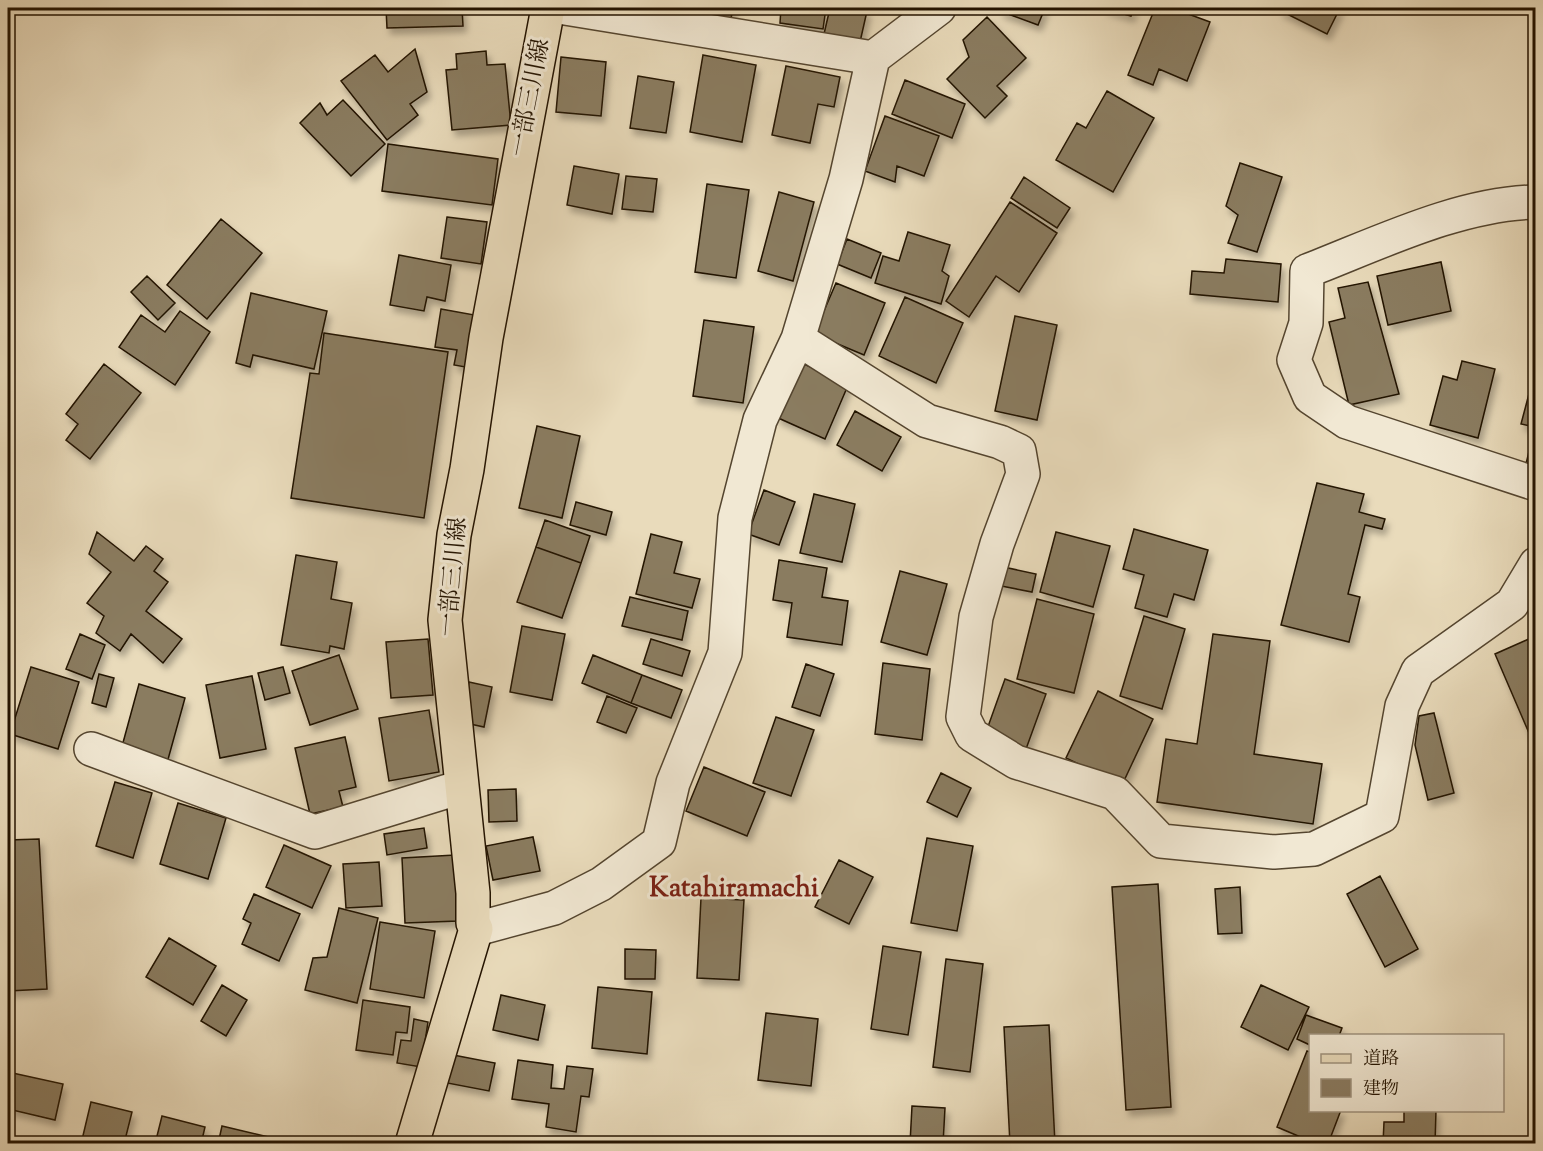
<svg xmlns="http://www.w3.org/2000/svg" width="1543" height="1151" font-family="'Sorts Mill Goudy','Noto Serif JP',serif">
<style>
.building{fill:#8a7b61;stroke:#231300;stroke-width:1.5;filter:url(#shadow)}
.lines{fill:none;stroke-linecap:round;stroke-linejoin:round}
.minor-casing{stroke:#54452f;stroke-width:36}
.major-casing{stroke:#231300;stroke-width:36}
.minor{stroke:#f1e8d3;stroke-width:33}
.major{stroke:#e9dbbb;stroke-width:33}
.labels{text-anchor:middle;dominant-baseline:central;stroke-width:6;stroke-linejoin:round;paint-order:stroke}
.street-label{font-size:24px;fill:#231300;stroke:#f1e8d3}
.quarter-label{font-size:27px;font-weight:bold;fill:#7a1f14;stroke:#f1e8d3}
</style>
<defs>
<filter id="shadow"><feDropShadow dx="3.5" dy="6" stdDeviation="3" flood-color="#0004"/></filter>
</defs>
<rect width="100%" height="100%" fill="#e9dbbb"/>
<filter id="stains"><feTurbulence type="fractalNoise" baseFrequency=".00333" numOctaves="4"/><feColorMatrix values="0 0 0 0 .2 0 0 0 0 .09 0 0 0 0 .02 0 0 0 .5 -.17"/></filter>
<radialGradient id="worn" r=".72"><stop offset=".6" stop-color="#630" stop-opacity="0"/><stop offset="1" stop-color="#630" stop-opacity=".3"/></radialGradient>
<path class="building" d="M 386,8 L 462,8 L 463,26 L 387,28 Z
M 666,8 L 689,8 L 688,12 Z
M 710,8 L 733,8 L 729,29 L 706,24 Z
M 781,8 L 826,8 L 823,29 L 780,23 Z
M 830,8 L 853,8 L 867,11 L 860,42 L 824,34 Z
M 1002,8 L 1045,8 L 1038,25 L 1000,11 Z
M 1103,8 L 1134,8 L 1131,16 Z
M 1155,8 L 1172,8 L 1210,22 L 1187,81 L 1159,69 L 1153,85 L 1128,75 Z
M 1281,8 L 1340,8 L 1327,34 L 1279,10 Z
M 987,17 L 1026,58 L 997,86 L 1007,96 L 985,118 L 947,79 L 969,57 L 963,40 Z
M 415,49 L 427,92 L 410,104 L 418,115 L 387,140 L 341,81 L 375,55 L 388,72 Z
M 486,51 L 487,65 L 505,64 L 511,125 L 452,130 L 446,70 L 457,69 L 456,54 Z
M 703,55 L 756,65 L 742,142 L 690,132 Z
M 561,57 L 606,62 L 601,116 L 556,112 Z
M 786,66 L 840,77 L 834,107 L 818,104 L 810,143 L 772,135 Z
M 638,76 L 674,82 L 666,133 L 630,128 Z
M 905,80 L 965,104 L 952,138 L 892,114 Z
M 1107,91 L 1154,118 L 1113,192 L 1056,160 L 1077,123 L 1086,128 Z
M 343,100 L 385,144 L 351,176 L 300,123 L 320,103 L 327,115 Z
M 885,116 L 939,136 L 924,176 L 897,166 L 895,182 L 865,171 Z
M 388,144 L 498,159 L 492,205 L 382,191 Z
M 1240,163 L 1282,177 L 1257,252 L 1228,243 L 1238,215 L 1226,206 Z
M 574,166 L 619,174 L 612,214 L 567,205 Z
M 626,176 L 657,179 L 653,212 L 622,209 Z
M 1024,177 L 1070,208 L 1057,228 L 1011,198 Z
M 707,184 L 749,190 L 736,278 L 695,272 Z
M 779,192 L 814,202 L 793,281 L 758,271 Z
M 1010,202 L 1057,233 L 1019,292 L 996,276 L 969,317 L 946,301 Z
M 447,217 L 487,222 L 481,264 L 441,258 Z
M 221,219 L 262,253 L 207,319 L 167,285 Z
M 908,232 L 950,245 L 942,271 L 949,276 L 941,304 L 875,283 L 883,256 L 899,261 Z
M 847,239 L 881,253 L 871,278 L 837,264 Z
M 399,255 L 451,265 L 445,301 L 427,297 L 424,311 L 390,305 Z
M 1226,259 L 1281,264 L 1278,302 L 1190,294 L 1192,271 L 1224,273 Z
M 1441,262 L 1451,311 L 1388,325 L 1377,276 Z
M 147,276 L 175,303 L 158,320 L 131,292 Z
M 1368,282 L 1399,394 L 1349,405 L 1329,322 L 1345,318 L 1338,288 Z
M 836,283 L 885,303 L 864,355 L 814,334 Z
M 251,293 L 327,311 L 314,369 L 253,355 L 250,367 L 236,363 Z
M 905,297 L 963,323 L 936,383 L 879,356 Z
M 441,309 L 480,316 L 471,368 L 454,365 L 457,350 L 435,347 Z
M 180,311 L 210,332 L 175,385 L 119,347 L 141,315 L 165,332 Z
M 1015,316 L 1057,325 L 1037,420 L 995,411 Z
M 704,320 L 754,327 L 743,403 L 693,396 Z
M 324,333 L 448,352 L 424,518 L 291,498 L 310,373 L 319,374 Z
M 1462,361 L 1495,369 L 1478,438 L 1430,425 L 1443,376 L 1457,380 Z
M 799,362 L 849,383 L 825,439 L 776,417 Z
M 104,364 L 141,393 L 90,459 L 66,440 L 78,424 L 66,414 Z
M 1530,390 L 1536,392 L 1536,471 L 1525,468 L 1535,427 L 1521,424 Z
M 855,411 L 901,437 L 882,471 L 837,445 Z
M 537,426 L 580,436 L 562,518 L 519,508 Z
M 1317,483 L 1364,494 L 1359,512 L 1385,519 L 1382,529 L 1365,525 L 1348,594 L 1360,597 L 1349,642 L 1281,625 Z
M 764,490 L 795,502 L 779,545 L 748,534 Z
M 814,494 L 855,504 L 842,562 L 800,553 Z
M 576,502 L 612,512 L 606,535 L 570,525 Z
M 545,520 L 590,536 L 581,563 L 536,547 Z
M 1134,529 L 1208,550 L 1194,600 L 1174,594 L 1167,617 L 1135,608 L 1144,575 L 1123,569 Z
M 97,532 L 134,561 L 146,546 L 163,559 L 154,571 L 168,582 L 146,611 L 182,639 L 163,663 L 131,634 L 120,651 L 96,633 L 104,616 L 87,603 L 111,572 L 89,554 Z
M 1056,532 L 1110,546 L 1093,607 L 1040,592 Z
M 651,534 L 682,542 L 674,573 L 700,579 L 692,608 L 636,594 Z
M 536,547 L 581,563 L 562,618 L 517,602 Z
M 296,555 L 337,562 L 331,599 L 352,603 L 344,649 L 330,646 L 329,653 L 281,645 Z
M 779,560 L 827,568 L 822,597 L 848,601 L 842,645 L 787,637 L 792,603 L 773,600 Z
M 999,566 L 1036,574 L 1032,592 L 996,585 Z
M 900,571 L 947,584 L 927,655 L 881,642 Z
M 630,597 L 688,611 L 682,640 L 622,626 Z
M 1037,599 L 1094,614 L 1074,693 L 1017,679 Z
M 1144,616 L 1185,629 L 1162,709 L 1120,696 Z
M 522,626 L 565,634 L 552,700 L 510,692 Z
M 80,634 L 105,645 L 92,679 L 66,669 Z
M 1213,634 L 1270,641 L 1254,754 L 1322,764 L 1313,824 L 1157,802 L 1166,739 L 1197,744 Z
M 1531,638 L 1536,647 L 1536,730 L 1529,733 L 1495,654 Z
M 428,639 L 433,695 L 391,698 L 386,642 Z
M 651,639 L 690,651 L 682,676 L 643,664 Z
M 339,655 L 358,709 L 310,725 L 292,671 Z
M 593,655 L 642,675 L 631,703 L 582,683 Z
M 883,663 L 930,669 L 922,740 L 875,734 Z
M 806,664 L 834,674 L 820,716 L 792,707 Z
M 31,667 L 79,682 L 58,749 L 10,734 Z
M 283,667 L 290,693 L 265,700 L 258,673 Z
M 99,674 L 114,678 L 106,707 L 92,703 Z
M 642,675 L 682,690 L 671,718 L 631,703 Z
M 252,676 L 266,749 L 220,758 L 206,685 Z
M 1005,679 L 1046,694 L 1026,749 L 985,735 Z
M 469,682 L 492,687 L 484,727 L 461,722 Z
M 139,684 L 185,698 L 167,763 L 121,750 Z
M 1098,691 L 1153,719 L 1122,785 L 1066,758 Z
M 607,696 L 637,708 L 626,733 L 597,722 Z
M 429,710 L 439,772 L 389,781 L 379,718 Z
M 1434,713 L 1454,793 L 1428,800 L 1415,745 L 1419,716 Z
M 776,717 L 814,730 L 791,796 L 753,783 Z
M 345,737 L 356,787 L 339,791 L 343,807 L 310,814 L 295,748 Z
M 704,767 L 765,792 L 747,836 L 686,811 Z
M 941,773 L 971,788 L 957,817 L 927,802 Z
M 115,782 L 152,793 L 133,858 L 96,846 Z
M 1536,788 L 1536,803 L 1531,790 Z
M 516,789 L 517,821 L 489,822 L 488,790 Z
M 178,803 L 226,818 L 208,879 L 160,864 Z
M 424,828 L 427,848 L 387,855 L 384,834 Z
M 533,837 L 540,871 L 493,880 L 486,846 Z
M 927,838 L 973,846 L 957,931 L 911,923 Z
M 39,839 L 47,989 L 8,991 L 8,840 Z
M 284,845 L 331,866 L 312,908 L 266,887 Z
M 455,855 L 458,921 L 405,923 L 402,858 Z
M 839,860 L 873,877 L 849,924 L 815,907 Z
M 379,862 L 382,906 L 346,908 L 343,864 Z
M 1380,876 L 1418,949 L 1385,967 L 1347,894 Z
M 1158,884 L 1171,1107 L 1126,1110 L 1112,887 Z
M 1240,887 L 1242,933 L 1218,934 L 1215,889 Z
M 254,894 L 300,914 L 279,961 L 242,944 L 251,923 L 243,919 Z
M 701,898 L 744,900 L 739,980 L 697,978 Z
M 339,908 L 378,918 L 357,1003 L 305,990 L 313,958 L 327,957 Z
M 380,922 L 435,931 L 424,998 L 370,989 Z
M 169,938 L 216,966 L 193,1005 L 146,977 Z
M 883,946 L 921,952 L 908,1035 L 871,1029 Z
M 625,949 L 656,950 L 655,979 L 625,979 Z
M 946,959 L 983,964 L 970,1072 L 933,1067 Z
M 222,985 L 247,1000 L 226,1036 L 201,1021 Z
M 1261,985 L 1309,1007 L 1288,1050 L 1241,1027 Z
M 598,987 L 652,992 L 647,1054 L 592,1048 Z
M 501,995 L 545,1005 L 538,1040 L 493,1030 Z
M 363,1000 L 410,1007 L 407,1033 L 396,1032 L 393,1055 L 356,1050 Z
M 766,1013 L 818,1019 L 811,1086 L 758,1080 Z
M 1306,1015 L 1342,1028 L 1339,1036 L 1310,1036 L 1310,1045 L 1297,1039 Z
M 414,1019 L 428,1022 L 421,1067 L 397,1063 L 401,1040 L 411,1041 Z
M 1049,1025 L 1055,1144 L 1010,1144 L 1004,1027 Z
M 1307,1051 L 1310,1052 L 1310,1110 L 1341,1110 L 1328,1144 L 1317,1144 L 1277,1127 Z
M 448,1054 L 495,1063 L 489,1091 L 442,1082 Z
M 518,1060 L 553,1065 L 551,1088 L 564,1089 L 567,1066 L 593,1069 L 589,1097 L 581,1096 L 576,1132 L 546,1127 L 549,1104 L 512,1099 Z
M 8,1072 L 63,1084 L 55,1120 L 8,1109 Z
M 91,1102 L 132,1112 L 124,1144 L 81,1144 Z
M 912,1106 L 945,1108 L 943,1144 L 910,1144 Z
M 1404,1110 L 1436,1110 L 1435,1144 L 1383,1144 L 1384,1122 L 1404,1122 Z
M 162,1116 L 205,1127 L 201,1144 L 155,1144 Z
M 222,1126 L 273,1138 L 272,1144 L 218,1144 Z"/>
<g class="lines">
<g class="minor-casing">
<path id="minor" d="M 565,8 L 873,58
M 1536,202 C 1460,203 1377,244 1307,271 L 1306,323 L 1294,360 L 1310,397 L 1347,422 L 1536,484
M 798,339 L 927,421 L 1000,442 L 1019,451 L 1023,474 L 997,544 L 976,617 L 963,717 L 972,735 L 1016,762 L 1115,793 L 1161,841 L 1274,852 L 1314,849 L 1382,816 L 1402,706 L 1418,671 L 1512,604 L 1536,564
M 91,749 L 315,832 L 461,787
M 476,929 L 554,908 L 601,884 L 659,842 L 673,783 L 725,653 L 735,518 L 760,420 L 798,339 L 846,179 L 873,58 L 939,8"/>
</g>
<g class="major-casing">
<path id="major" d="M 412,1144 L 476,929 L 473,923 L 473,893 L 445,620 L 454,535 L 467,469 L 486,338 L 548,8"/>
</g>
<use href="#minor" class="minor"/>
<use href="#major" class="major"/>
</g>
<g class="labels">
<g class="street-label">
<text transform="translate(531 98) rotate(-79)">一部三川線</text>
<text transform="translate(454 577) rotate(-85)">一部三川線</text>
</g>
<g class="quarter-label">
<text x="734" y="889">Katahiramachi</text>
</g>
</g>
<rect width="1543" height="1151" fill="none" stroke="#e9dbbb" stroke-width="30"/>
<rect x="9" y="9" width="1525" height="1133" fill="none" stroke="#231300" stroke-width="3"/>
<rect x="15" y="15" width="1513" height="1121" fill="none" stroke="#231300" stroke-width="1.5"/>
<rect x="1309" y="1034" width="195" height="78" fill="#f1e8d3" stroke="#9f937f" stroke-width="1.5"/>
<rect x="1321" y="1054" width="30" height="9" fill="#e9dbbb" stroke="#9f937f" stroke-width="1.5"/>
<text x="1363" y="1064" font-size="18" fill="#231300">道路</text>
<rect x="1321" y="1079" width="30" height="18" fill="#8a7b61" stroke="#9f937f" stroke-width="1.5"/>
<text x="1363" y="1094" font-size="18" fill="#231300">建物</text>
<rect width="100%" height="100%" filter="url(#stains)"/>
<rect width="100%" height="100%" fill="url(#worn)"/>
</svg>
